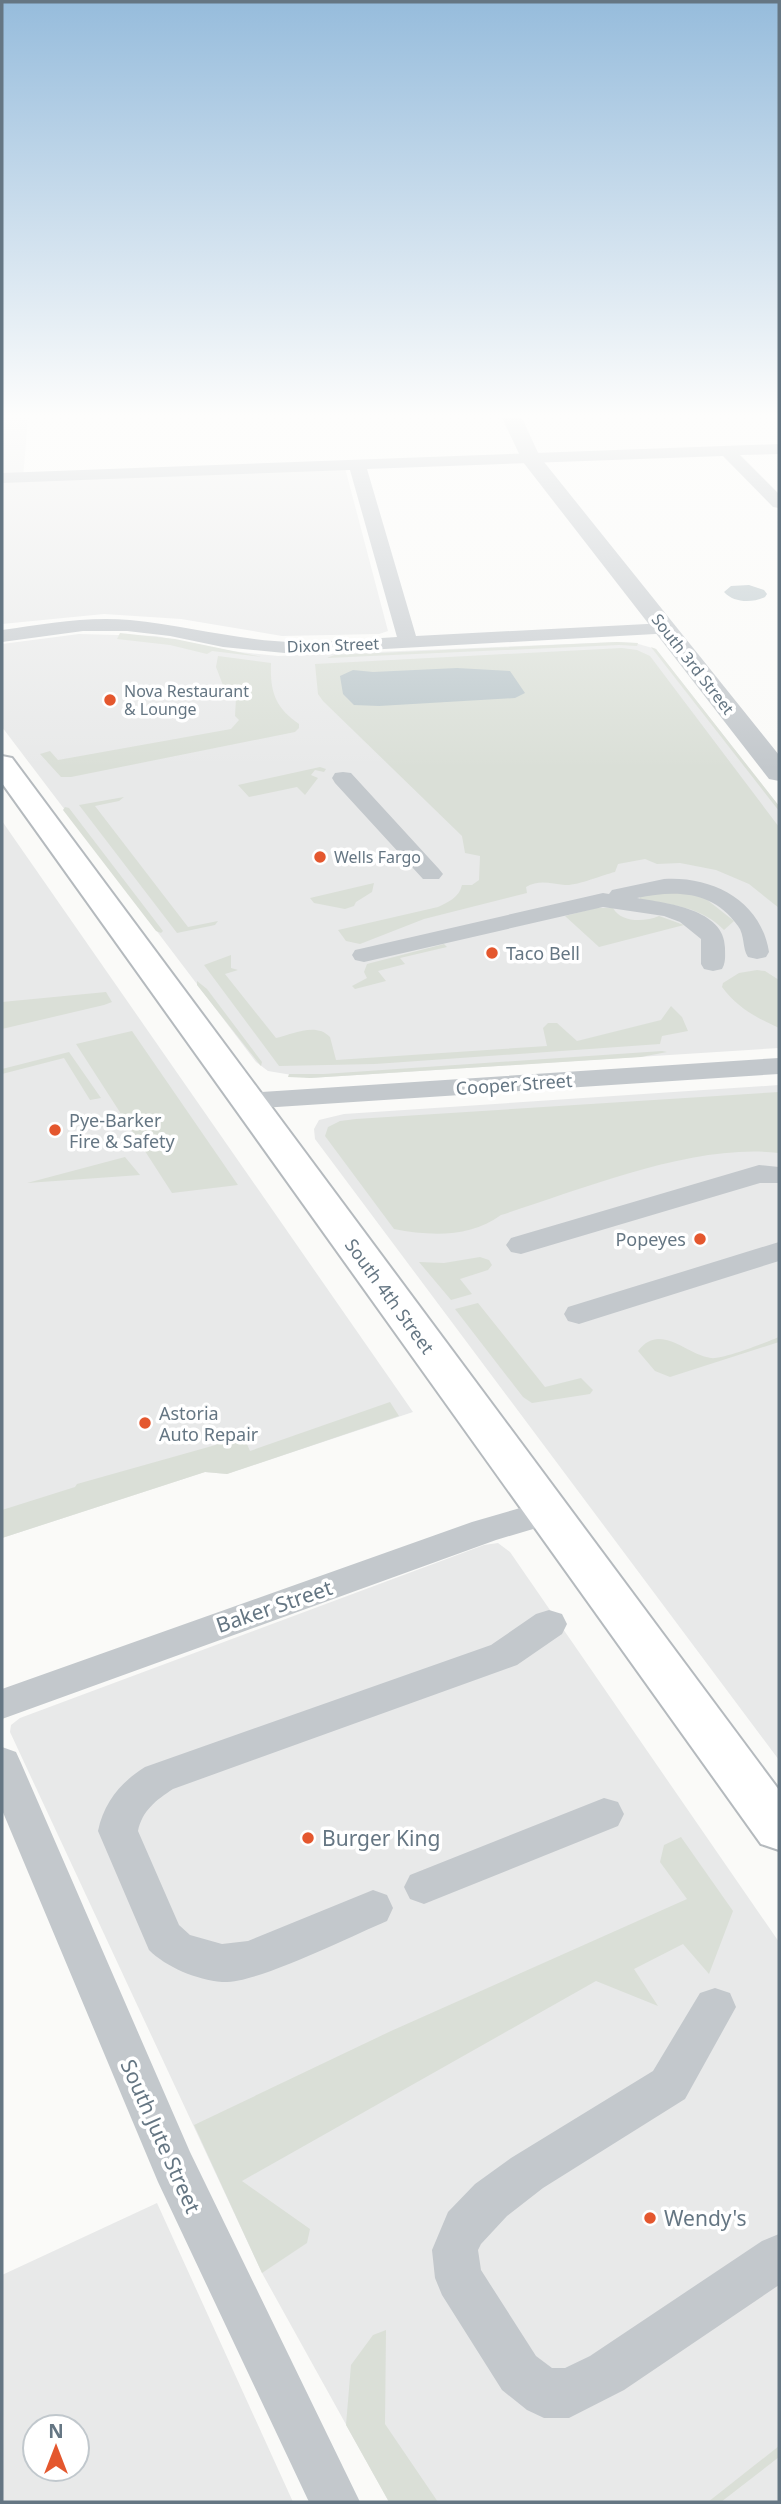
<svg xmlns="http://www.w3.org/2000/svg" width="781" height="2504" font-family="'Noto Sans',sans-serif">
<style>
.built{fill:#e8e9e9;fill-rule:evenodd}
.green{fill:#dadfd7}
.water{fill:#bbc7cb}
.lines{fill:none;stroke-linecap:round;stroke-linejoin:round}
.primary-casing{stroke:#b5babe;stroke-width:4}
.lane{fill:#c3c8cc;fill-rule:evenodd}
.street{fill:#c3c8cc;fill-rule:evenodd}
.primary{fill:#fff;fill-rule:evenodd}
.poi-dot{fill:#e4572e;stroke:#fff;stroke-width:2.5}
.labels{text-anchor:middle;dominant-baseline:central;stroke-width:7;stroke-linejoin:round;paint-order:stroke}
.far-street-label{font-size:16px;fill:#657683;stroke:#fff}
.far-poi-label{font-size:16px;fill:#657683;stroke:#fff;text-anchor:start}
.poi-label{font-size:18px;fill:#657683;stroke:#fff;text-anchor:start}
.street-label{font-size:18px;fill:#657683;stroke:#fff}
.near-street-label{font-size:21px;fill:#657683;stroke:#fff}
.near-poi-label{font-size:21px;fill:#657683;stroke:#fff;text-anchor:start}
</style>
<rect width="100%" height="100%" fill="#fafaf8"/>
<path class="built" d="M 2,418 L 28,418 L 23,478 L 345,468 L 388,631 L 379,634 L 282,636 L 181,619 L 104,614 L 2,624 Z
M 79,634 L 156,636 L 231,651 L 278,656 L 617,642 L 635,643 L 656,649 L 779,806 L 779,1048 L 310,1078 L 268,1071 L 256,1062 L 2,727 L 2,644 Z
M 2,821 L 413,1412 L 227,1474 L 205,1472 L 2,1538 Z
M 779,1085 L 779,1760 L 315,1139 L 314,1129 L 319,1120 L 344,1114 Z
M 498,1543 L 510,1552 L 779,1942 L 779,2500 L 776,2502 L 389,2502 L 262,2273 L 10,1732 L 11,1725 L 20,1718 L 484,1545 Z
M 157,2203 L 293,2502 L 2,2502 L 2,2275 ZM 77,2427 L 77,2469 L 35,2469 L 35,2427 Z"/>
<path class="green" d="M 120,633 L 175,639 L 262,657 L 212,651 L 207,654 L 170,645 L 117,639 Z
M 617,642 L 638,643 L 637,646 L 619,645 L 326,658 L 335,655 Z
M 651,647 L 656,649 L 779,806 L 779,811 Z
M 622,648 L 637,650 L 650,656 L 779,827 L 779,908 L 749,884 L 716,870 L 680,863 L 657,864 L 645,859 L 618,864 L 615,872 C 602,875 577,886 565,885 C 551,884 540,879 526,887 L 527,893 L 424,919 L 360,944 L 346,941 L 338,930 L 438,907 C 448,902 459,898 462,885 L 472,885 L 479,880 L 480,856 L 465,853 L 462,836 L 323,701 L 318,694 L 315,664 Z
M 218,656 L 271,663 C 270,692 275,707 299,724 L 299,728 L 295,732 L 71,777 L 61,777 L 40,754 L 50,751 L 58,760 L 231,729 L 239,720 L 235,716 L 236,698 L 226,693 L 216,667 Z
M 320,767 L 326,769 L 324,772 L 315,770 L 311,775 L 318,778 L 305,795 L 297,787 L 249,797 L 238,785 Z
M 124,797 L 119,801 L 95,806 L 188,927 L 218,921 L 215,925 L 177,933 L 79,805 Z
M 65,807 L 69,808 L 163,931 L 161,933 L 156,931 L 63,810 Z
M 374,883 L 372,892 L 356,902 L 354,906 L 345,909 L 314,903 L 310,898 Z
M 685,890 L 706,899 L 734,921 L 724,930 C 702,907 671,904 640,900 L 640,896 Z
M 596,908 L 613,908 C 621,923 645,922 659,916 L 684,925 L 599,947 L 565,916 Z
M 444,944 L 447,947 L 400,958 L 405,964 L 378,971 L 386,981 L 355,989 L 352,986 L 367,978 L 364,972 L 367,964 Z
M 231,955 L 231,968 L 238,970 L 225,974 L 276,1038 C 293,1034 316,1022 330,1037 L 336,1060 L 547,1046 L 543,1028 L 548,1023 L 557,1023 L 577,1041 L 661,1020 L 671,1006 L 682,1017 L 688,1031 L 662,1036 L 660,1044 L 375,1064 L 279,1066 L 204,965 Z
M 757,970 L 765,971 L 779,980 L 779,1028 C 755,1017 738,1008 722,987 L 723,983 L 739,973 Z
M 197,981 L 207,989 L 262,1062 L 261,1066 L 197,985 Z
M 106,992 L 112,1002 L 104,1005 L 2,1029 L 2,1002 Z
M 132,1031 L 238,1185 L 172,1193 L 76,1044 Z
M 662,1051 L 667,1052 L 641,1057 L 310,1078 L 288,1077 L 289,1074 L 324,1074 Z
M 69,1052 L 101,1098 L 90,1100 L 64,1058 L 2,1074 L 2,1069 Z
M 779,1092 L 779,1153 C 693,1143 584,1189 501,1215 C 470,1238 430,1236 394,1229 L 325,1136 L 328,1127 L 340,1121 L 356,1119 Z
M 125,1157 L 140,1175 L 27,1183 Z
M 480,1257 L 489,1260 L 492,1265 L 488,1270 L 460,1279 L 472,1294 L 451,1300 L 419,1262 L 444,1263 Z
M 478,1303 L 545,1387 L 581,1378 L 593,1390 L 590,1394 L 532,1403 L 523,1397 L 455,1309 Z
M 779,1337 L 779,1342 L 670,1377 L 655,1371 L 638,1351 C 660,1322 685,1354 711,1358 C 721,1360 767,1342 779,1337 Z
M 390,1402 L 399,1416 L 227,1474 L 205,1472 L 2,1538 L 2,1510 L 75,1487 L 77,1484 L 244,1437 L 250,1451 Z
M 681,1837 L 733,1911 L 709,1974 L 683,1944 L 634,1969 L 658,2006 L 596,1981 L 242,2181 L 310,2229 L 307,2243 L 262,2273 L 194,2125 L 391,2031 L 687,1899 L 660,1862 L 664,1845 Z
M 386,2330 L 385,2424 L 438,2502 L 389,2502 L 346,2425 L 351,2365 L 373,2335 Z
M 779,2446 L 779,2457 L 721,2502 L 708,2502 Z"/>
<path class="water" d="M 749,585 L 764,590 L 767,594 L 765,597 C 752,603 734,603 724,592 L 731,586 Z
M 457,668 L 510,671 L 525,693 L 515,698 L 379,706 L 354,705 L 343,694 L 340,676 L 353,670 L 373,672 Z"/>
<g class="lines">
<g class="primary-casing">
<path id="primary" d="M 2,756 L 12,758 L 779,1790 L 779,1850 L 761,1844 L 2,783 Z"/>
</g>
<path class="lane" d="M 779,444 L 779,454 L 740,455 L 779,494 L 779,508 L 773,507 L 723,456 L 367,469 L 416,636 L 666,623 L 673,625 L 676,629 L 673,633 L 295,654 L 223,647 L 170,636 L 127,631 L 83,631 L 2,642 L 2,630 C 44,624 87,616 130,620 C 185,625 239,641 295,642 C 328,643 363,639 397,637 L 350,470 L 2,483 L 2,473 Z
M 343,772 L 351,773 L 439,869 L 443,874 L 439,879 L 423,879 L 335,783 L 332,778 L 335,773 Z
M 664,879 C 713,876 761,901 769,952 L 766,957 L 757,959 L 748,957 C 742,948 745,935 738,926 C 713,890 675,890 637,898 C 666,903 725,909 725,948 C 725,956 726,962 722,969 L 713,971 L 704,969 L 701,964 L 701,939 L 680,922 L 664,916 L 603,907 L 364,962 L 355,960 L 352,955 L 355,950 L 364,948 L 603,893 L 609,894 L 612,890 Z
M 779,1058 L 779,1074 L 248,1109 L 238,1107 L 234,1101 L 238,1095 L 248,1093 Z
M 759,1165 L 779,1167 L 779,1183 L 760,1183 L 521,1254 L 511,1252 L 506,1245 L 511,1238 Z
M 779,1242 L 779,1261 L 579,1324 L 568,1321 L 564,1314 L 568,1307 Z
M 548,1500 L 560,1503 L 565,1512 L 560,1521 L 496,1540 L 2,1719 L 2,1689 L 472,1522 Z
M 549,1610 L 562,1614 L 567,1624 L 562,1634 L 517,1665 L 173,1789 C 156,1800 142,1811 138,1831 L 179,1925 L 190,1935 L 222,1944 L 248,1941 L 373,1890 L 387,1895 L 393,1908 L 387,1921 C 351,1936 257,1984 222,1982 C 197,1980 166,1967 149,1950 L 98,1831 C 104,1802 121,1782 145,1767 L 491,1645 L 536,1614 Z
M 2,1747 L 16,1752 L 21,1763 L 190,2152 L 360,2502 L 309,2502 L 158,2182 L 2,1810 Z
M 604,1798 L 618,1802 L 624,1814 L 618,1826 L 424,1904 L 410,1899 L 404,1887 L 410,1875 Z
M 715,1988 L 730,1993 L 736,2007 L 685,2099 L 543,2188 L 507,2216 L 481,2244 L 478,2250 L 481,2270 L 536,2356 L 552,2368 L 565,2368 L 590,2356 L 762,2241 L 779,2234 L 779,2285 L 624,2390 L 569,2418 L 544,2418 L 527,2410 L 502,2390 L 442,2295 L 435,2278 L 432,2250 L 448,2212 L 475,2184 L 511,2158 L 653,2071 L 700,1993 Z"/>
<path class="street" d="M 502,418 L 522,418 L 540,457 L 779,755 L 779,781 L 769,779 L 523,462 Z"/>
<use href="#primary" class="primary"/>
</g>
<linearGradient id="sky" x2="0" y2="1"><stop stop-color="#96bcdc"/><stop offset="0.54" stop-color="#fdfdfc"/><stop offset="1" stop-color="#fdfdfc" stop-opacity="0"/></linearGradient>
<rect width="781" height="769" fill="url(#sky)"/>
<g class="poi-dot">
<circle cx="110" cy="700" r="7"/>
<circle cx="320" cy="857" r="7"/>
<circle cx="492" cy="953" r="7"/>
<circle cx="55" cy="1130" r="7"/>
<circle cx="700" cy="1239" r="7"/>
<circle cx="145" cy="1423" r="7"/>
<circle cx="308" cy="1838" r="7"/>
<circle cx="650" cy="2218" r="7"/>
</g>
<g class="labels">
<g class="far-street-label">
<text transform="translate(333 645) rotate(-2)">Dixon Street</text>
<text transform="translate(693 664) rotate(52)">South 3rd Street</text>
</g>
<g class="far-poi-label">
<text x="124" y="691">Nova Restaurant<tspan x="124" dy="18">&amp; Lounge</tspan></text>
<text x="334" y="857">Wells Fargo</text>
</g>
<g class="poi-label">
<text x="506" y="953">Taco Bell</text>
<text x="69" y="1120">Pye-Barker<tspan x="69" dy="21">Fire &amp; Safety</tspan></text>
<text x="686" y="1239" text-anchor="end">Popeyes</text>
<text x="159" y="1413">Astoria<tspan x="159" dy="21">Auto Repair</tspan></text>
</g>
<g class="street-label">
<text transform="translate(514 1084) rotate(-4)">Cooper Street</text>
<text transform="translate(390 1296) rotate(54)">South 4th Street</text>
</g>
<g class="near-street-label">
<text transform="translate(274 1606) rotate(-19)">Baker Street</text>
<text transform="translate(161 2136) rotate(66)">South Jute Street</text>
</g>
<g class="near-poi-label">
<text x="322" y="1838">Burger King</text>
<text x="664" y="2218">Wendy's</text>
</g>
</g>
<rect width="781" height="2504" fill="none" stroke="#657683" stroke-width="7"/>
<g transform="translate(56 2448)"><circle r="33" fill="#ffffff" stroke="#c1c8cd" stroke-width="2"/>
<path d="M0-5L12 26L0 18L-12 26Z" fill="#e4572e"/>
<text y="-10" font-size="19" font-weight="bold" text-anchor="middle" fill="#657683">N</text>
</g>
</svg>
